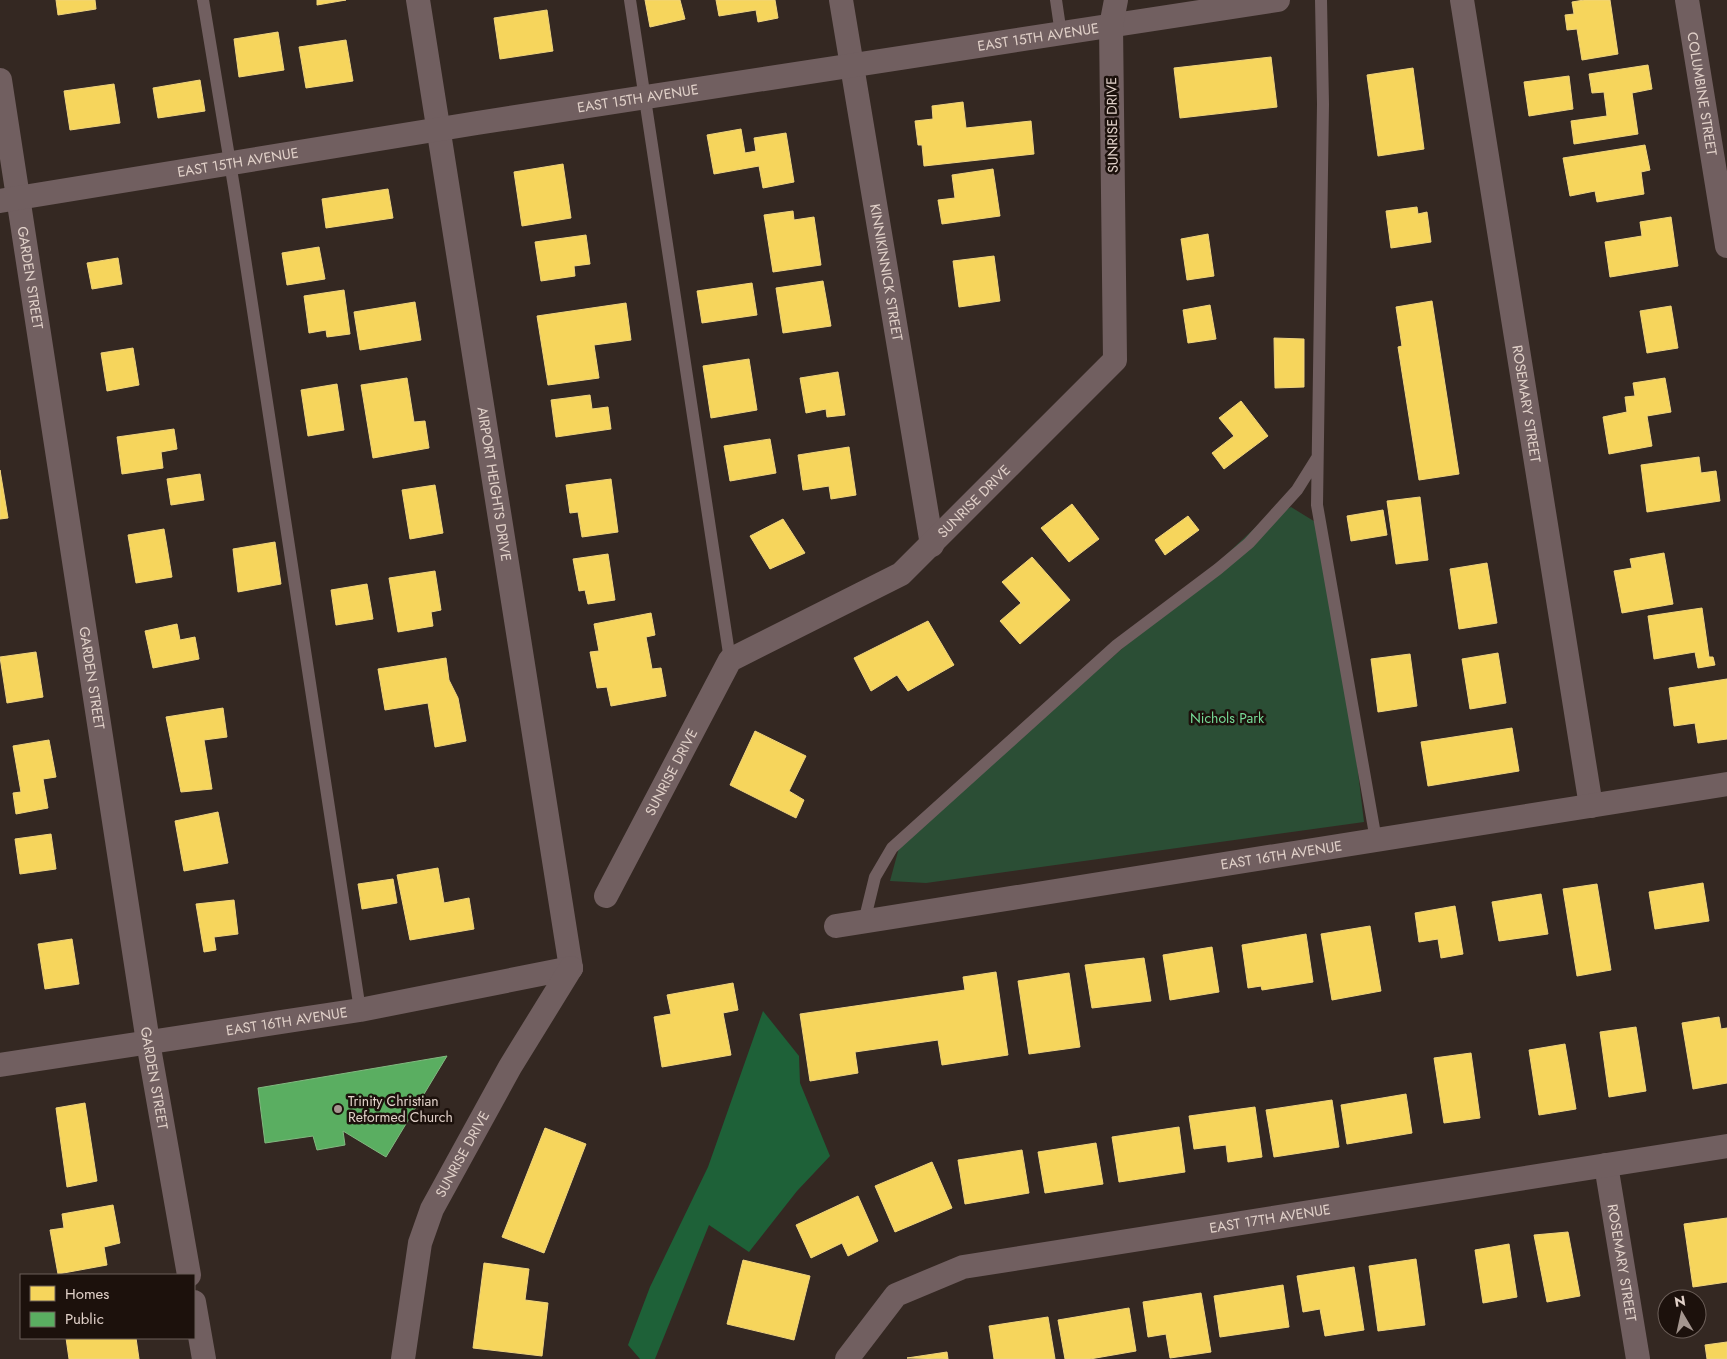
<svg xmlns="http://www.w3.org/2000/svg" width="1727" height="1359" font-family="Jost,sans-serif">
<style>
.green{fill:#2b4e35}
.forest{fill:#1e6138}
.homes{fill:#f6d55c;stroke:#f0d47d}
.public{fill:#5aae61;stroke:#82b880}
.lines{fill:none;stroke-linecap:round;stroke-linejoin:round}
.service{stroke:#715f60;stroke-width:12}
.minor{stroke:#715f60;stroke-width:24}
.poi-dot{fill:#a4968f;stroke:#1c110c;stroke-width:2}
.labels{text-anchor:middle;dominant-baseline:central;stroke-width:5;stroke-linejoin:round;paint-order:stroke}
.street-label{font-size:14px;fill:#e1d1c9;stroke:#1c110c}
.park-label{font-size:14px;fill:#76db97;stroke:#1c110c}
.poi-label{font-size:14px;fill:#e1d1c9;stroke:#1c110c;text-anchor:start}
</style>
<rect width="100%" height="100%" fill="#342822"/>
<path class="green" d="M 1291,507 L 1317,523 L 1351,714 L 1364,822 L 926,883 L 890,881 L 900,844 L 1183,595 L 1258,525 Z"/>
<path class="forest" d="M 763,1011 L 799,1056 L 800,1083 L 830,1156 L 797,1191 L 749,1252 L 709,1225 L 655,1359 L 640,1359 L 628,1345 L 650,1287 L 708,1167 Z"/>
<path class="homes" d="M 56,0 L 95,0 L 96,9 L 58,15 Z
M 317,0 L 346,0 L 317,5 Z
M 645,0 L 680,0 L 685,19 L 650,27 Z
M 716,0 L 775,0 L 778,18 L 758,22 L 756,10 L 719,16 Z
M 1584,0 L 1610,0 L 1618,54 L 1582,60 L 1577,29 L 1567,30 L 1565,15 L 1574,14 L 1572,2 Z
M 547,10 L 553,51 L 500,59 L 494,18 Z
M 278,32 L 284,70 L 239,77 L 234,39 Z
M 346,40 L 353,81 L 306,88 L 299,47 Z
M 1271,57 L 1277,107 L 1180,118 L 1174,68 Z
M 1648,65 L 1652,89 L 1632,93 L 1638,134 L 1574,144 L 1571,121 L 1607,116 L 1604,92 L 1592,93 L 1589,74 Z
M 1413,68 L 1424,149 L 1378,156 L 1367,75 Z
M 1569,76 L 1573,109 L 1529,116 L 1524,82 Z
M 200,80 L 205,111 L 158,118 L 153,88 Z
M 114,84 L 120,123 L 70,130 L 64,91 Z
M 963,102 L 966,128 L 1031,121 L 1034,154 L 924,166 L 922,145 L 918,145 L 915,121 L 933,119 L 932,106 Z
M 741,129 L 745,153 L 756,151 L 754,138 L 786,133 L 794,182 L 763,188 L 759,166 L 714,174 L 707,135 Z
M 1645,145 L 1650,170 L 1641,172 L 1644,194 L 1597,202 L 1595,191 L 1570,196 L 1563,158 Z
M 563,164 L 571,218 L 522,226 L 514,172 Z
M 993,169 L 1000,216 L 942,224 L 938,200 L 955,198 L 952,175 Z
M 388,189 L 393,218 L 326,228 L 322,199 Z
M 1417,207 L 1418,214 L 1427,212 L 1431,242 L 1391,248 L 1386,211 Z
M 793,211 L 794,220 L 814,217 L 821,265 L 773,272 L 764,215 Z
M 1671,217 L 1678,266 L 1610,277 L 1605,242 L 1642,236 L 1640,222 Z
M 1208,234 L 1214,276 L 1187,280 L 1181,239 Z
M 586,235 L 590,264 L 574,266 L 575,276 L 541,281 L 535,242 Z
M 319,247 L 325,279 L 287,285 L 282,253 Z
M 994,256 L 1000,301 L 959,307 L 953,261 Z
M 118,258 L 122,284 L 92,289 L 87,263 Z
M 823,281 L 831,326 L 783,333 L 776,288 Z
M 752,283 L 757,315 L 702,323 L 697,291 Z
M 344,290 L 350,334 L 327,337 L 326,330 L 309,333 L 304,296 Z
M 1432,301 L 1459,474 L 1419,480 L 1398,347 L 1402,346 L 1396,307 Z
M 415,302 L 421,340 L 360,350 L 354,312 Z
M 626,303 L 631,340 L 594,345 L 599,378 L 548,385 L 537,316 Z
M 1210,305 L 1216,339 L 1188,343 L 1183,310 Z
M 1671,306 L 1678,348 L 1647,353 L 1640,311 Z
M 1274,338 L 1304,339 L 1304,387 L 1275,388 Z
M 133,348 L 139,385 L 107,391 L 101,353 Z
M 749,359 L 757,410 L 711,418 L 703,366 Z
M 838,372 L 845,415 L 827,417 L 826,409 L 806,413 L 800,378 Z
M 407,378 L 414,422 L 425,421 L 429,448 L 373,458 L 361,385 Z
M 1665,378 L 1671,412 L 1647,416 L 1652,446 L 1609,454 L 1603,417 L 1627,412 L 1625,397 L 1635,396 L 1633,383 Z
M 337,384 L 344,430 L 308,436 L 301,390 Z
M 590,395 L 592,409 L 608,407 L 611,429 L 556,437 L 551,400 Z
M 1241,401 L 1268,436 L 1224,469 L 1212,453 L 1234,436 L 1219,418 Z
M 174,429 L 177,449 L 161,452 L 163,468 L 122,474 L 117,437 Z
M 770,439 L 776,473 L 730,481 L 724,446 Z
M 849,447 L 856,495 L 831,499 L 829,486 L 803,490 L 798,455 Z
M 1699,457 L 1701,473 L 1716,471 L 1720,501 L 1647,512 L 1641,465 Z
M 0,470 L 8,518 L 0,519 Z
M 200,474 L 204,500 L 171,505 L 167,479 Z
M 611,479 L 618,532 L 582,537 L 578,512 L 570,513 L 566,485 Z
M 435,485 L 443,533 L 410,539 L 402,490 Z
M 1420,497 L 1428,560 L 1396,564 L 1387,501 Z
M 1072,504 L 1099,539 L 1069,562 L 1041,528 Z
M 1383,510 L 1387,535 L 1351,541 L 1347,516 Z
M 1188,516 L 1199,530 L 1165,555 L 1155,540 Z
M 783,519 L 805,553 L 770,569 L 750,536 Z
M 164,529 L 172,577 L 136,583 L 128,535 Z
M 275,542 L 281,584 L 238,592 L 233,549 Z
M 1664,553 L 1673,604 L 1622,613 L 1614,571 L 1632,568 L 1630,559 Z
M 608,554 L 615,600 L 588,604 L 585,590 L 579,591 L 573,559 Z
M 1032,557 L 1070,600 L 1020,644 L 1000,621 L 1021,603 L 1002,582 Z
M 1487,563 L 1497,623 L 1459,629 L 1450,569 Z
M 435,571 L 441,610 L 431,612 L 433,626 L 398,632 L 389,578 Z
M 367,584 L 373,619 L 336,625 L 331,590 Z
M 1702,608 L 1709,657 L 1713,657 L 1715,665 L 1698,668 L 1695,652 L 1654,659 L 1648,616 Z
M 651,613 L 655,635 L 646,637 L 652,669 L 661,668 L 666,696 L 611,706 L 607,687 L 597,688 L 590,652 L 599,651 L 594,624 Z
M 928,621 L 954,665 L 908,691 L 897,675 L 871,691 L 854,658 Z
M 177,624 L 180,640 L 195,637 L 199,659 L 153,668 L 145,631 Z
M 36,652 L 43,697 L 7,703 L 0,657 Z
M 1498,653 L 1506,703 L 1470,709 L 1462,659 Z
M 1410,654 L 1417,706 L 1378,712 L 1371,659 Z
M 446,658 L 449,680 L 458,698 L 466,741 L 435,747 L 428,703 L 385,710 L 378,669 Z
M 1727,679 L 1727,739 L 1698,743 L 1695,723 L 1674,726 L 1669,688 Z
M 223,708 L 227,737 L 204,740 L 212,789 L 181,792 L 166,717 Z
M 1512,728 L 1519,771 L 1428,786 L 1421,742 Z
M 755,731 L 806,756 L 789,791 L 804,800 L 796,818 L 730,785 Z
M 49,740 L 56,777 L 43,779 L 48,808 L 16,814 L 13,793 L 21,792 L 13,746 Z
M 218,812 L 228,863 L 184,871 L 175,821 Z
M 51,834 L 56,869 L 20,874 L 15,839 Z
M 438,868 L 444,903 L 469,898 L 474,929 L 410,940 L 397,875 Z
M 393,879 L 397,903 L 362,909 L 358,884 Z
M 1703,883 L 1709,921 L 1655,929 L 1649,892 Z
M 1597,884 L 1611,970 L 1577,976 L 1563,889 Z
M 1541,894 L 1548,934 L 1499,941 L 1492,902 Z
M 234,900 L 238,934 L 214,937 L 216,950 L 204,952 L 196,904 Z
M 1455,906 L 1463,954 L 1441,958 L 1438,939 L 1419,942 L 1415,913 Z
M 1370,926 L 1381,991 L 1332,1000 L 1321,934 Z
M 1306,934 L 1313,982 L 1262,990 L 1261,986 L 1248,988 L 1242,945 Z
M 72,939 L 79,984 L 45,989 L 38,944 Z
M 1212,947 L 1219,992 L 1170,1000 L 1163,955 Z
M 1144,958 L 1151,1001 L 1092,1008 L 1085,965 Z
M 996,972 L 1008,1055 L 942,1065 L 938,1040 L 855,1052 L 858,1073 L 810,1081 L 800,1014 L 965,990 L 963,977 Z
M 1069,973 L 1080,1047 L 1029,1054 L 1018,981 Z
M 733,983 L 738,1010 L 723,1013 L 731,1055 L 662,1067 L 654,1017 L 671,1014 L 667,995 Z
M 1719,1017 L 1721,1029 L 1727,1028 L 1727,1083 L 1693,1089 L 1682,1023 Z
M 1636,1027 L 1646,1091 L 1609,1097 L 1600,1032 Z
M 1565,1044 L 1576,1109 L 1539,1115 L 1529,1050 Z
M 1471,1053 L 1480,1118 L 1444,1123 L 1434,1058 Z
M 1406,1094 L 1412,1133 L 1347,1144 L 1341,1105 Z
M 1332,1100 L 1339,1147 L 1274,1157 L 1266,1110 Z
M 85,1103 L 97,1181 L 67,1187 L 56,1108 Z
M 1255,1107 L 1262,1157 L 1228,1162 L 1226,1145 L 1194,1149 L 1189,1116 Z
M 1179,1127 L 1185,1172 L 1119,1182 L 1112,1137 Z
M 545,1128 L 586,1144 L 544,1253 L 502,1237 Z
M 1096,1143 L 1103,1184 L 1045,1193 L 1038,1152 Z
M 1022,1150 L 1029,1193 L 965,1204 L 958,1160 Z
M 932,1162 L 952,1208 L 895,1232 L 875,1186 Z
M 858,1196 L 878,1241 L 848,1256 L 842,1243 L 811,1258 L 796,1225 Z
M 113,1205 L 120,1243 L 104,1247 L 107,1265 L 58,1274 L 50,1230 L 64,1228 L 62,1214 Z
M 1727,1218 L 1727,1282 L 1693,1287 L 1684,1224 Z
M 1568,1232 L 1580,1296 L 1547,1302 L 1534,1235 Z
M 1509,1244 L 1517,1297 L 1483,1303 L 1475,1250 Z
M 1416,1259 L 1425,1325 L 1378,1331 L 1369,1266 Z
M 743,1260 L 810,1276 L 794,1340 L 727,1324 Z
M 484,1263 L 529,1269 L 525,1300 L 548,1303 L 542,1356 L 473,1348 Z
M 1354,1267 L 1364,1330 L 1325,1336 L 1320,1309 L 1303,1312 L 1297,1276 Z
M 1283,1285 L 1289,1327 L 1220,1337 L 1214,1296 Z
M 1201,1293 L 1211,1352 L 1170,1358 L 1166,1334 L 1148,1337 L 1143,1302 Z
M 1129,1308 L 1136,1351 L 1090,1359 L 1065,1359 L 1058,1320 Z
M 1048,1317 L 1055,1359 L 994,1359 L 989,1326 Z
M 66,1338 L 136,1338 L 139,1359 L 69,1359 Z
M 1727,1342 L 1727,1359 L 1707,1359 L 1705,1345 Z
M 947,1352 L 948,1359 L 907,1358 Z"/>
<path class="public" d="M 447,1056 L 386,1157 L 343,1131 L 345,1145 L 317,1150 L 313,1136 L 265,1143 L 258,1088 Z"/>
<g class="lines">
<path class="service" d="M 203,0 L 235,193 L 360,1010
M 630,0 L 730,660
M 1056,0 L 1061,34
M 1321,0 L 1323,104 L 1317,505 L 1376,840
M 864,922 L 875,877 L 892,848 L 1117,645 L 1218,569 L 1249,543 L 1297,490 L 1317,458"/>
<g class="minor">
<path id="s1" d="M 418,0 L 571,968"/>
<path id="s2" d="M 841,0 L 932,545"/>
<path id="s3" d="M 1462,0 L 1591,806"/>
<path id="s4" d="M 1687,0 L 1727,246"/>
<path id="s5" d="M 0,80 L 148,1042 L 189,1275"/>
<path id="s6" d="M 0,201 L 477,123 L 1278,0"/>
<path id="s7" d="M 606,896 L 730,660 L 901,574 L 1115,360 L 1111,26 L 1116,0"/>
<path id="s8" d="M 836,926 L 1727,784"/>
<path id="s9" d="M 0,1065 L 360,1010 L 571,968"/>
<path id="s10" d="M 1606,1165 L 1638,1359"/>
<path d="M 194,1302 L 204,1359"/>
<path id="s11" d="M 403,1359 L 420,1243 L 432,1209 L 510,1067 L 571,968"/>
<path id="s12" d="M 847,1359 L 896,1295 L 963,1267 L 1727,1146"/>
</g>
</g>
<circle class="poi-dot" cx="338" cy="1109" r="5"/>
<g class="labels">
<g class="street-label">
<text stroke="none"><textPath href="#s6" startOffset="1051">EAST 15TH AVENUE</textPath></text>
<text stroke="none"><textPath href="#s4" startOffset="95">COLUMBINE STREET</textPath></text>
<text stroke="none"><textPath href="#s6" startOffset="646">EAST 15TH AVENUE</textPath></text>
<text transform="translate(1112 125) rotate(-91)">SUNRISE DRIVE</text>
<text stroke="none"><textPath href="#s6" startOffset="241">EAST 15TH AVENUE</textPath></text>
<text stroke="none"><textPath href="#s2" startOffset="276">KINNIKINNICK STREET</textPath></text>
<text stroke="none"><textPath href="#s5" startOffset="200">GARDEN STREET</textPath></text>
<text stroke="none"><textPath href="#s3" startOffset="409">ROSEMARY STREET</textPath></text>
<text stroke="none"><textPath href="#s1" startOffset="490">AIRPORT HEIGHTS DRIVE</textPath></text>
<text stroke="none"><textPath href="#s7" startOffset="561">SUNRISE DRIVE</textPath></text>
<text stroke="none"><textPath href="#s5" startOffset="605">GARDEN STREET</textPath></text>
<text stroke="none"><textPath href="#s7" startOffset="140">SUNRISE DRIVE</textPath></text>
<text stroke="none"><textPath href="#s8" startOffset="451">EAST 16TH AVENUE</textPath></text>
<text stroke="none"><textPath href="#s9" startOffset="290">EAST 16TH AVENUE</textPath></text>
<text stroke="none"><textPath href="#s5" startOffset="1010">GARDEN STREET</textPath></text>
<text stroke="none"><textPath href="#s11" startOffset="216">SUNRISE DRIVE</textPath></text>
<text stroke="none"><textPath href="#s12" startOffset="464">EAST 17TH AVENUE</textPath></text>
<text stroke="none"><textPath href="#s10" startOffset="99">ROSEMARY STREET</textPath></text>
</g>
<g class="park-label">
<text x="1227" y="718">Nichols Park</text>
</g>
<g class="poi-label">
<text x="348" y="1101">Trinity Christian<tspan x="348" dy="16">Reformed Church</tspan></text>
</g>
</g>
<rect x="20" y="1274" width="175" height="65" fill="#1c110c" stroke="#6b5e58"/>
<rect x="30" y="1286" width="25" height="15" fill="#f6d55c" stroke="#6b5e58"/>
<text x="65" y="1299" font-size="15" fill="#e1d1c9">Homes</text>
<rect x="30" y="1312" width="25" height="15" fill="#5aae61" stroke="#6b5e58"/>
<text x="65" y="1324" font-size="15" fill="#e1d1c9">Public</text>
<g transform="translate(1682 1314) rotate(351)"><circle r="24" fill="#1c110c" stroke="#6b5e58"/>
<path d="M0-4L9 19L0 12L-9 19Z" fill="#a4968f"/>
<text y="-8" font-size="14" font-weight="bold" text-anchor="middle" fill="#e1d1c9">N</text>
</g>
</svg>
